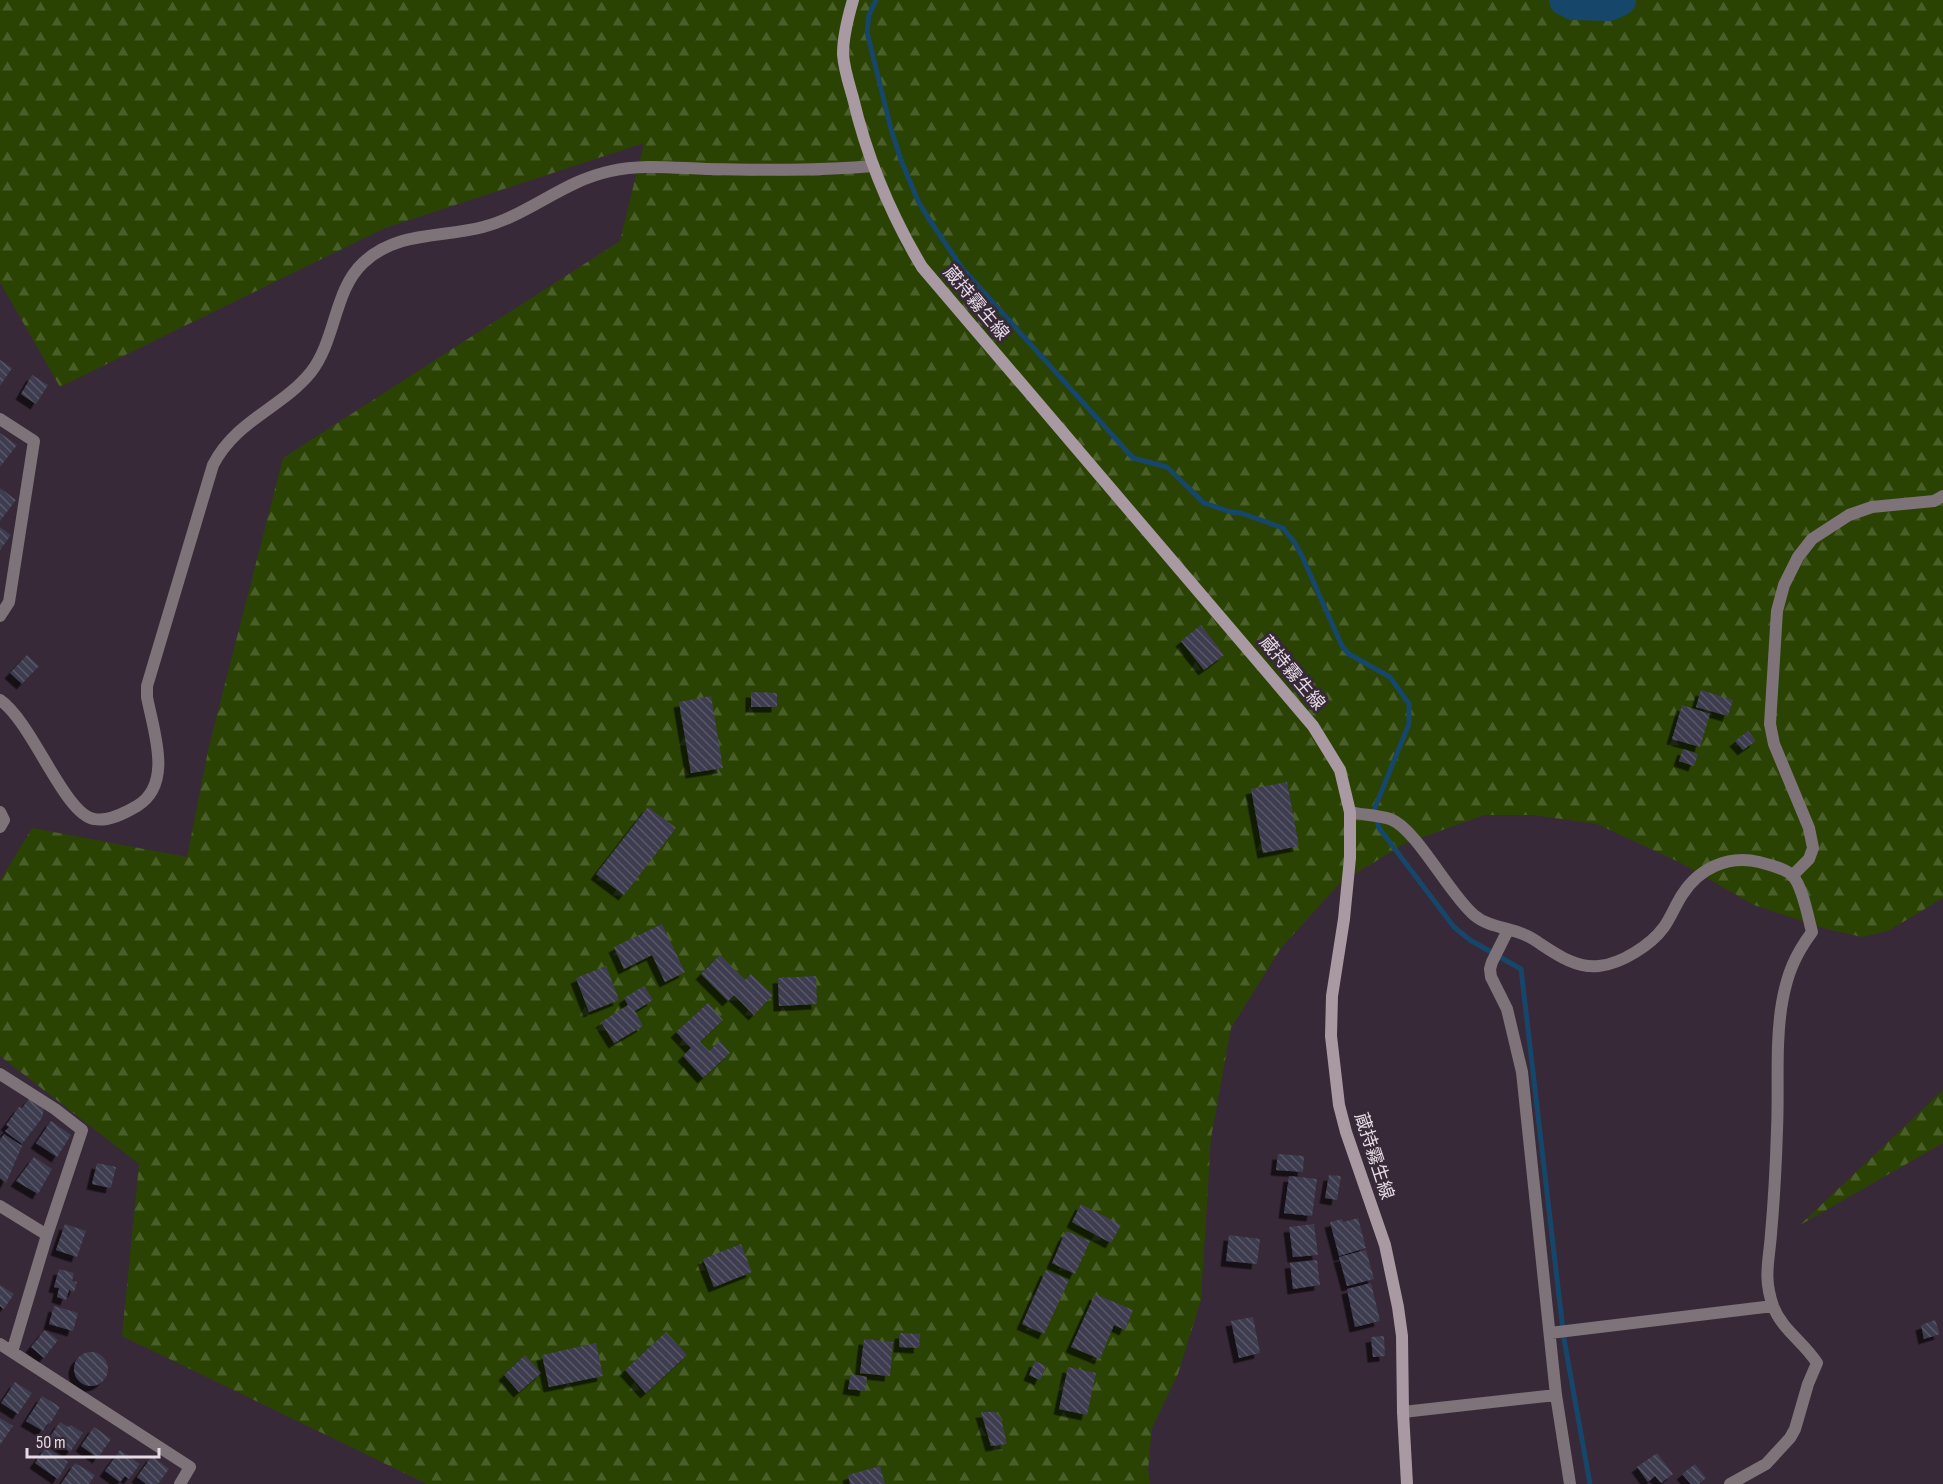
<svg xmlns="http://www.w3.org/2000/svg" width="1943" height="1484" font-family="'Sofia Sans Condensed','Noto Sans JP',sans-serif">
<style>
.forest{fill:url(#forest-firs)}
.lines{fill:none;stroke-linecap:round;stroke-linejoin:round}
.stream{stroke:#17466b;stroke-width:5}
.river{stroke:#17466b;stroke-width:32}
.building{fill:url(#building-back-hatch);filter:url(#shadow)}
.minor{stroke:#7d7378;stroke-width:12}
.tertiary{stroke:#7d7378;stroke-width:12}
.secondary{stroke:#a999a2;stroke-width:12}
.labels{text-anchor:middle;dominant-baseline:central;stroke-width:6;stroke-linejoin:round;paint-order:stroke}
.street-label{font-size:18px;fill:#e6dce5;stroke:#372937}
</style>
<defs>
<pattern id="forest-firs" width="22" height="20" patternUnits="userSpaceOnUse" patternTransform="scale(1.5)"><rect width="22" height="20" fill="#2a4303"/><path d="M5 1l3.5 6h-7zM16 11l3.5 6h-7z" fill="#495e28"/></pattern>
<pattern id="building-back-hatch" width="6" height="6" patternUnits="userSpaceOnUse" patternTransform="scale(1.5)"><rect width="6" height="6" fill="#3d3c4f"/><path d="M-1 5l2 2M0 0l6 6M5-1l2 2" fill="none" stroke="#595868"/></pattern>
<filter id="shadow"><feDropShadow dx="-5.5" dy="5.5" stdDeviation="0" flood-color="#0009"/></filter>
</defs>
<rect width="100%" height="100%" fill="#372937"/>
<path class="forest" d="M 0,0 L 1943,0 L 1943,898 L 1888,931 L 1862,937 L 1827,929 L 1754,905 L 1679,862 L 1597,824 L 1533,815 L 1484,815 L 1404,844 L 1340,883 L 1281,948 L 1231,1028 L 1211,1138 L 1201,1300 L 1178,1374 L 1152,1428 L 1148,1470 L 1150,1484 L 427,1484 L 122,1336 L 139,1164 L 0,1056 L 0,881 L 32,828 L 187,857 L 209,746 L 283,458 L 620,241 L 644,143 L 385,228 L 60,387 L 0,282 Z
M 1943,1090 L 1943,1143 L 1800,1225 Z"/>
<g class="lines">
<path class="stream" d="M 876,0 L 869,15 L 867,32 L 891,129 L 901,160 L 918,201 L 929,219 L 962,268 L 1133,458 L 1167,467 L 1204,503 L 1231,512 L 1241,513 L 1283,528 L 1295,543 L 1302,556 L 1342,646 L 1349,654 L 1390,677 L 1409,704 L 1409,724 L 1374,810 L 1379,828 L 1454,927 L 1470,940 L 1521,969 L 1564,1339 L 1590,1484"/>
<path class="river" d="M 1565,0 L 1573,2 L 1573,4 L 1609,5 L 1620,0"/>
</g>
<path class="building" d="M 0,360 L 12,368 L 0,386 Z
M 32,375 L 48,385 L 36,404 L 21,394 Z
M 0,433 L 17,445 L 0,467 Z
M 0,488 L 16,500 L 0,521 Z
M 0,527 L 11,535 L 0,550 Z
M 1201,625 L 1224,655 L 1204,670 L 1181,641 Z
M 27,655 L 39,666 L 22,684 L 10,673 Z
M 1701,690 L 1733,700 L 1728,716 L 1696,707 Z
M 751,692 L 777,693 L 777,707 L 751,707 Z
M 711,696 L 723,768 L 691,773 L 679,702 Z
M 1682,705 L 1710,714 L 1700,747 L 1672,739 Z
M 1748,731 L 1756,741 L 1743,750 L 1735,741 Z
M 1683,749 L 1698,754 L 1694,766 L 1679,761 Z
M 1287,782 L 1299,846 L 1263,853 L 1251,789 Z
M 648,807 L 676,828 L 624,895 L 596,874 Z
M 662,924 L 685,972 L 665,982 L 652,955 L 624,969 L 614,947 Z
M 720,955 L 745,980 L 751,974 L 773,995 L 754,1015 L 734,995 L 728,1001 L 701,974 Z
M 606,966 L 619,1000 L 589,1012 L 576,978 Z
M 816,976 L 817,1004 L 779,1006 L 778,978 Z
M 644,986 L 653,1000 L 635,1011 L 643,1026 L 614,1043 L 601,1022 L 628,1005 L 624,998 Z
M 708,1003 L 723,1020 L 700,1042 L 709,1051 L 720,1041 L 730,1053 L 703,1078 L 683,1056 L 691,1048 L 676,1032 Z
M 30,1098 L 44,1109 L 42,1118 L 22,1144 L 5,1131 L 9,1127 L 6,1125 L 19,1107 L 22,1108 Z
M 51,1121 L 71,1135 L 57,1157 L 36,1143 Z
M 4,1134 L 22,1146 L 6,1183 L 0,1178 L 0,1140 Z
M 1278,1154 L 1304,1156 L 1303,1172 L 1276,1170 Z
M 34,1157 L 52,1169 L 38,1194 L 16,1181 Z
M 97,1163 L 116,1167 L 111,1188 L 92,1184 Z
M 1329,1175 L 1341,1176 L 1337,1200 L 1325,1198 Z
M 1289,1176 L 1317,1179 L 1312,1216 L 1284,1213 Z
M 1081,1204 L 1121,1225 L 1111,1243 L 1072,1222 Z
M 1358,1218 L 1366,1248 L 1339,1256 L 1330,1222 L 1342,1219 L 1343,1222 Z
M 65,1224 L 86,1231 L 77,1257 L 56,1250 Z
M 1314,1224 L 1318,1255 L 1293,1257 L 1289,1227 Z
M 1066,1231 L 1090,1241 L 1075,1274 L 1052,1263 Z
M 1229,1235 L 1260,1239 L 1257,1264 L 1226,1261 Z
M 741,1244 L 752,1272 L 714,1287 L 703,1259 Z
M 1366,1250 L 1374,1279 L 1347,1286 L 1339,1257 Z
M 1317,1260 L 1320,1285 L 1293,1289 L 1290,1263 Z
M 59,1269 L 74,1273 L 72,1281 L 77,1282 L 74,1292 L 69,1290 L 66,1300 L 57,1297 L 59,1288 L 54,1287 Z
M 1046,1270 L 1069,1280 L 1044,1334 L 1022,1324 Z
M 1371,1283 L 1380,1321 L 1355,1327 L 1347,1289 Z
M 0,1285 L 14,1294 L 4,1309 L 0,1306 Z
M 1095,1294 L 1133,1310 L 1125,1330 L 1114,1325 L 1100,1359 L 1071,1347 Z
M 54,1306 L 78,1313 L 73,1331 L 49,1324 Z
M 1253,1317 L 1260,1353 L 1239,1358 L 1231,1321 Z
M 1935,1320 L 1940,1334 L 1924,1339 L 1921,1325 Z
M 45,1330 L 58,1340 L 44,1358 L 31,1347 Z
M 666,1332 L 687,1355 L 646,1393 L 625,1370 Z
M 900,1333 L 920,1334 L 919,1348 L 899,1347 Z
M 1384,1336 L 1385,1356 L 1373,1357 L 1371,1337 Z
M 864,1339 L 893,1342 L 890,1376 L 860,1373 Z
M 596,1343 L 603,1376 L 549,1387 L 542,1355 Z
M74 1369a17 17 0 1 1 34 0a17 17 0 1 1-34 0Z
M 525,1355 L 541,1373 L 519,1392 L 504,1375 Z
M 1035,1361 L 1046,1366 L 1040,1380 L 1029,1375 Z
M 1068,1367 L 1096,1373 L 1087,1415 L 1059,1409 Z
M 851,1374 L 867,1377 L 865,1391 L 848,1389 Z
M 15,1382 L 32,1393 L 18,1414 L 1,1403 Z
M 42,1396 L 60,1407 L 50,1424 L 48,1423 L 43,1431 L 26,1421 Z
M 981,1412 L 995,1412 L 1001,1418 L 1007,1444 L 991,1446 Z
M 0,1418 L 13,1426 L 0,1445 Z
M 60,1422 L 68,1427 L 71,1425 L 83,1433 L 70,1452 L 49,1438 Z
M 94,1427 L 111,1439 L 98,1458 L 81,1446 Z
M 46,1447 L 68,1462 L 58,1479 L 35,1463 Z
M 120,1450 L 140,1464 L 129,1479 L 125,1476 L 120,1482 L 105,1471 Z
M 1657,1453 L 1673,1474 L 1661,1483 L 1655,1476 L 1648,1482 L 1637,1467 Z
M 152,1456 L 169,1469 L 158,1484 L 146,1484 L 137,1477 Z
M 75,1463 L 95,1475 L 89,1484 L 61,1484 Z
M 1695,1464 L 1706,1478 L 1699,1484 L 1691,1484 L 1682,1474 Z
M 880,1466 L 885,1484 L 850,1484 L 848,1475 Z"/>
<g class="lines">
<path class="minor" d="M 0,419 L 34,441 L 9,602 L 0,616
M 0,812 L 4,820 L 0,827
M 1350,812 C 1363,815 1378,815 1390,819 C 1416,828 1449,894 1474,915 C 1490,929 1515,927 1533,939 C 1552,951 1574,969 1599,966 C 1621,964 1651,945 1664,927 C 1671,917 1675,906 1682,895 C 1699,868 1728,855 1759,862 C 1770,865 1785,868 1793,876 C 1803,888 1808,917 1812,932 C 1795,955 1787,974 1782,1003 C 1775,1044 1779,1088 1777,1130 C 1776,1164 1774,1200 1771,1234 C 1769,1262 1763,1277 1773,1306 C 1782,1330 1804,1342 1817,1363 L 1808,1384 L 1795,1429 L 1790,1438 L 1766,1464 L 1730,1484
M 1792,876 L 1809,859 L 1813,848 L 1809,828 L 1774,744 L 1770,724 L 1777,611 L 1784,585 L 1798,557 L 1812,539 L 1849,515 L 1872,507 L 1934,501 L 1943,496
M 1508,930 L 1492,962 L 1490,969 L 1491,977 L 1507,1009 L 1522,1072 L 1556,1395 L 1570,1484
M 0,1074 L 55,1109 L 82,1130 L 47,1235 L 12,1352
M 0,1206 L 47,1235
M 1550,1333 L 1773,1306
M 0,1344 L 190,1467 L 180,1484
M 1403,1412 L 1556,1395"/>
<path class="tertiary" d="M 0,700 C 33,723 64,814 94,819 C 108,822 125,813 137,806 C 174,784 153,730 147,697 L 147,686 L 213,465 C 236,420 282,408 311,372 C 336,340 334,290 363,263 C 396,231 442,238 483,227 C 529,215 563,181 611,171 C 641,164 675,168 706,169 C 761,170 818,171 873,166"/>
<path class="secondary" d="M 853,0 C 848,17 843,36 843,54 C 844,69 849,84 853,98 C 867,158 891,215 922,267 L 1313,726 L 1340,770 L 1350,812 L 1350,858 L 1344,919 L 1332,996 L 1331,1036 L 1339,1105 L 1346,1132 L 1385,1245 L 1398,1307 L 1402,1336 L 1403,1412 L 1407,1484"/>
</g>
<g class="labels">
<g class="street-label">
<text transform="translate(976 303) rotate(50)">蔵持霧生線</text>
<text transform="translate(1292 673) rotate(50)">蔵持霧生線</text>
<text transform="translate(1374 1156) rotate(72)">蔵持霧生線</text>
</g>
</g>
<path d="M27 1448v9h132v-9" fill="none" stroke="#e6dce5" stroke-width="3"/>
<text x="36" y="1448" font-size="18" fill="#e6dce5" stroke="#372937" stroke-width="4.5" paint-order="stroke">50 m</text>
</svg>
